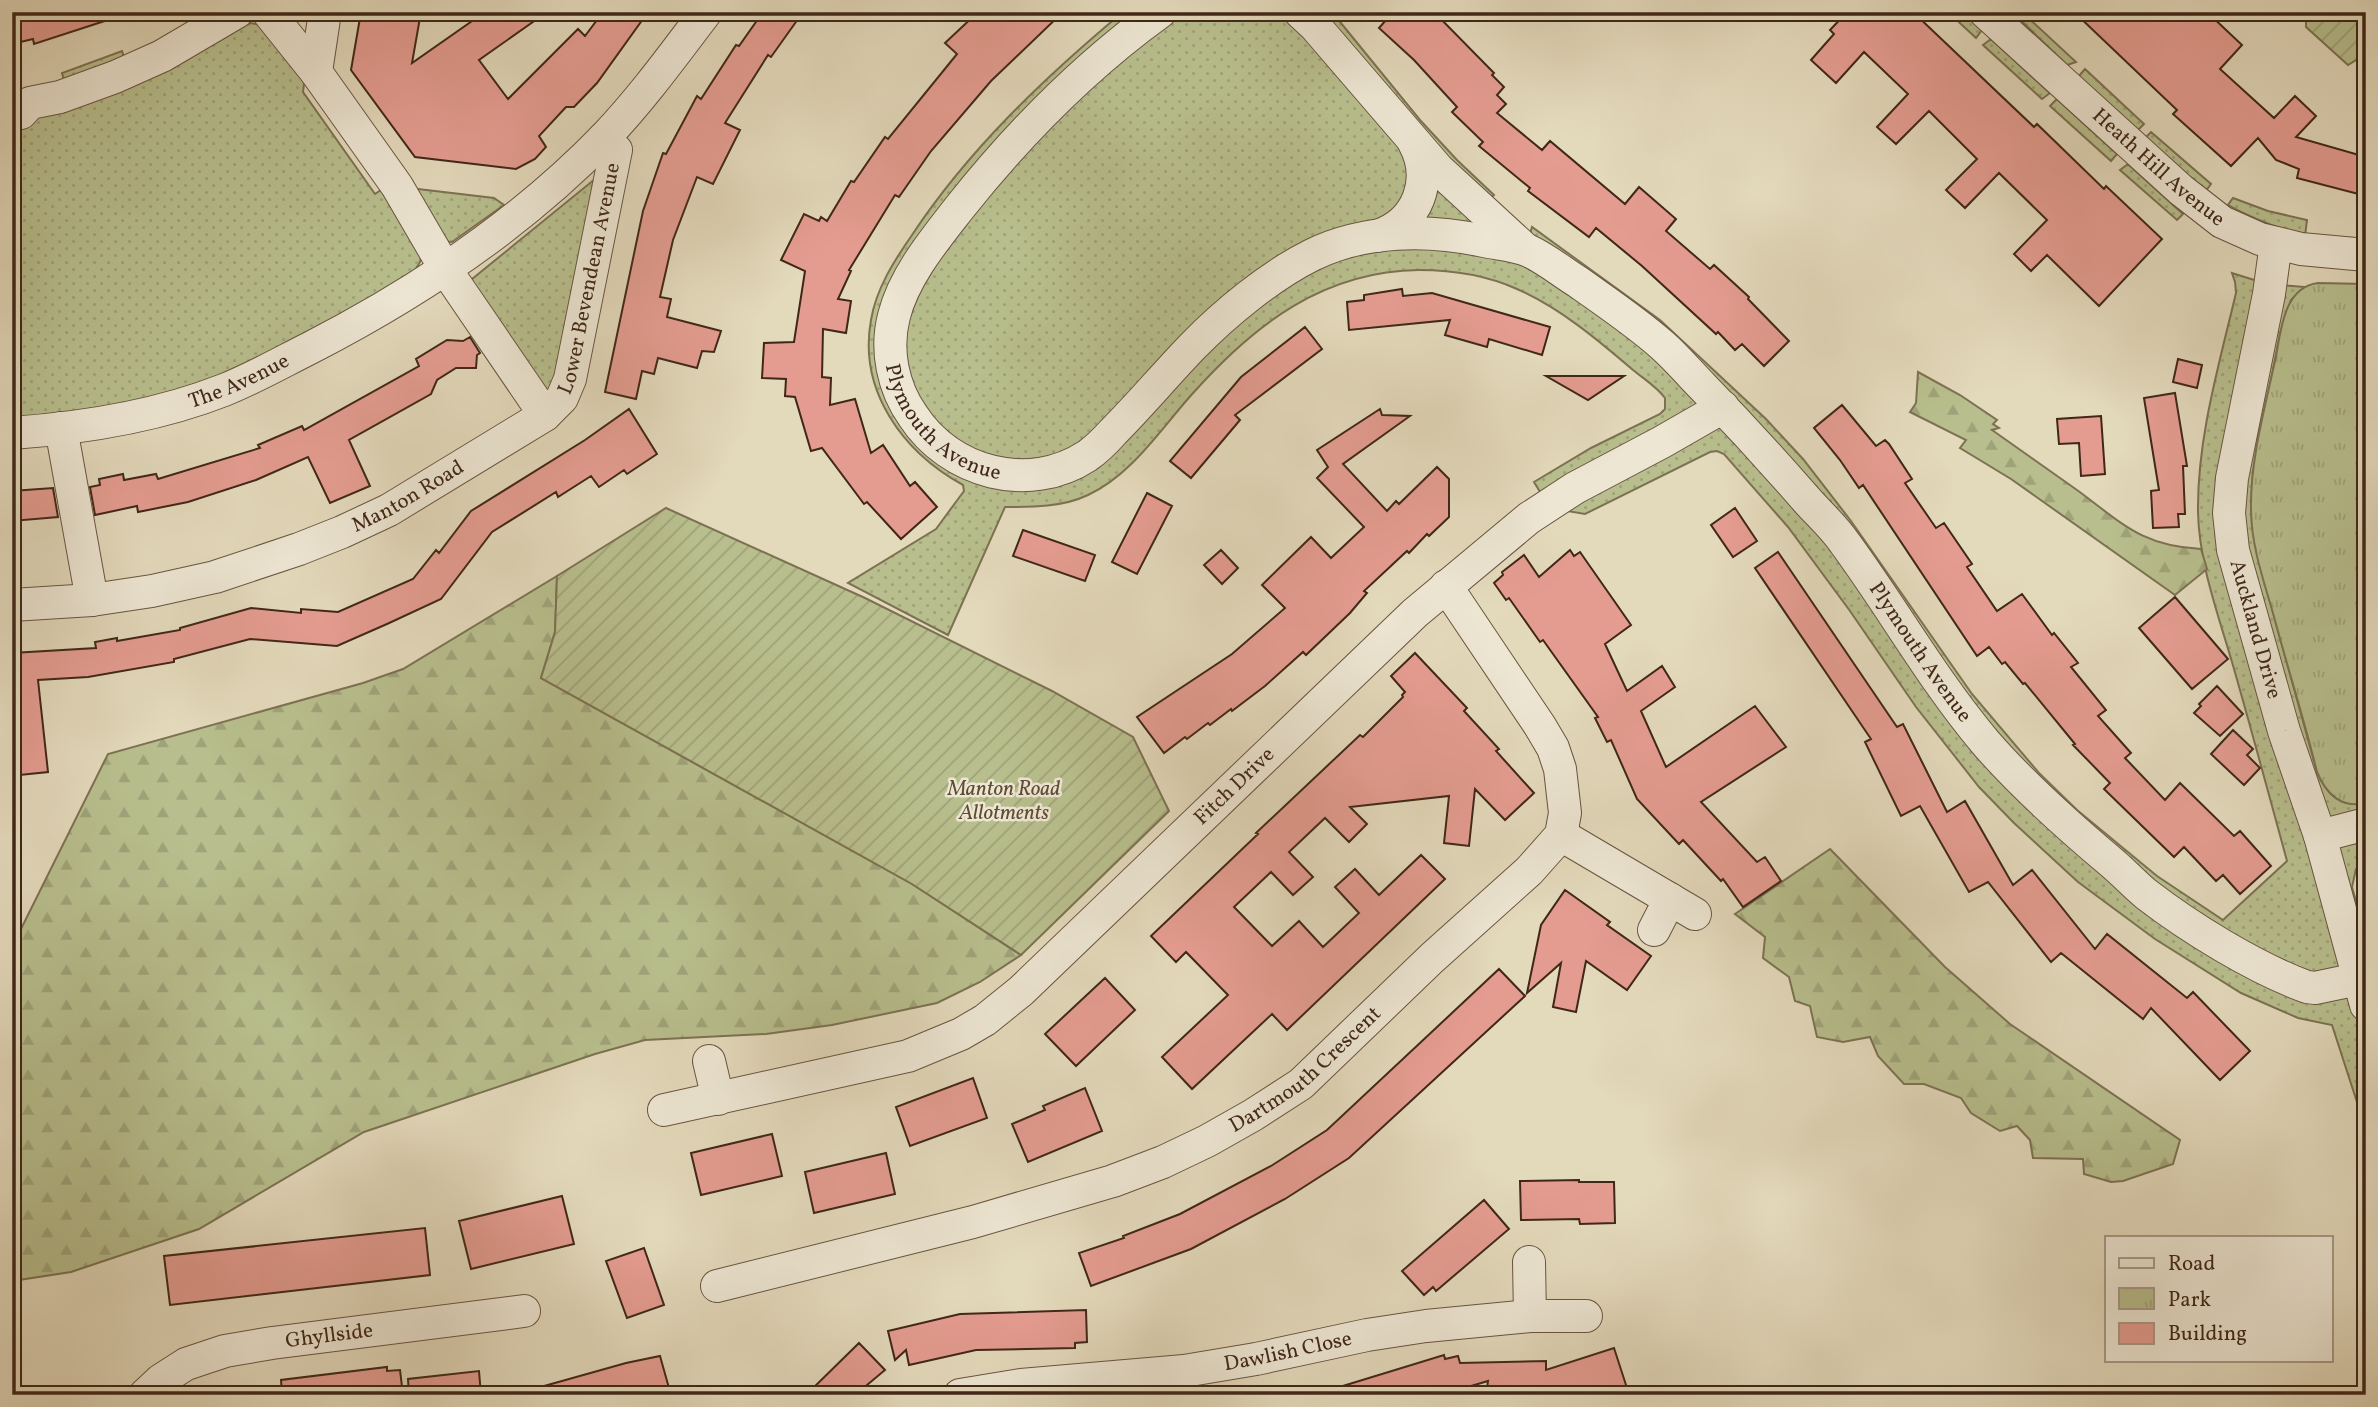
<svg xmlns="http://www.w3.org/2000/svg" width="2378" height="1407" font-family="Vollkorn,serif">
<style>
.grass{fill:url(#grass-dots);stroke:#7c7252;stroke-width:2}
.forest{fill:url(#forest-firs);stroke:#7c7252;stroke-width:2}
.park{fill:url(#park-tufts);stroke:#7c7252;stroke-width:2}
.garden{fill:url(#garden-furrows);stroke:#7c7252;stroke-width:2}
.building{fill:#e49c90;stroke:#402718;stroke-width:2}
.lines{fill:none;stroke-linecap:round;stroke-linejoin:round}
.street-casing{stroke:#695441;stroke-width:34}
.street{stroke:#ede6d3;stroke-width:32}
.labels{text-anchor:middle;dominant-baseline:central;stroke-width:5;stroke-linejoin:round;paint-order:stroke}
.street-label{font-size:21px;fill:#402718;stroke:#ede6d3}
.park-label{font-size:21px;font-style:italic;fill:#5e4d35;stroke:#ede6d3}
</style>
<defs>
<pattern id="grass-dots" width="8" height="8" patternUnits="userSpaceOnUse" patternTransform="scale(1.75)"><rect width="8" height="8" fill="#b8be8d"/><path d="M2 2h.1M6 6h.1" fill="none" stroke="#9fa379" stroke-width="1.8" stroke-linecap="round"/></pattern>
<pattern id="forest-firs" width="22" height="20" patternUnits="userSpaceOnUse" patternTransform="scale(1.75)"><rect width="22" height="20" fill="#b8be8d"/><path d="M5 1l3.5 6h-7zM16 11l3.5 6h-7z" fill="#9fa379"/></pattern>
<pattern id="park-tufts" width="24" height="20" patternUnits="userSpaceOnUse" patternTransform="scale(1.75)"><rect width="24" height="20" fill="#b8be8d"/><path d="M3 7l-1-3M5 7V3M7 7l1-3M15 17l-1-3M17 17v-4M19 17l1-3" fill="none" stroke="#9fa379"/></pattern>
<pattern id="garden-furrows" width="10" height="10" patternUnits="userSpaceOnUse" patternTransform="scale(1.75)"><rect width="10" height="10" fill="#b8be8d"/><path d="M-1 1l2-2M0 10L10 0M9 11l2-2" fill="none" stroke="#9fa379"/></pattern>
</defs>
<rect width="100%" height="100%" fill="#e3d9bb"/>
<filter id="stains"><feTurbulence type="fractalNoise" baseFrequency=".00286" numOctaves="4"/><feColorMatrix values="0 0 0 0 .2 0 0 0 0 .09 0 0 0 0 .02 0 0 0 .5 -.17"/></filter>
<radialGradient id="worn" r=".72"><stop offset=".6" stop-color="#630" stop-opacity="0"/><stop offset="1" stop-color="#630" stop-opacity=".3"/></radialGradient>
<path class="grass" d="M 1123,12 L 1332,12 L 1420,120 L 1457,160 L 1494,195 L 1485,203 L 1526,248 L 1532,227 L 1660,320 L 1766,419 L 1803,459 L 1851,521 L 1972,694 L 2039,773 L 2077,810 L 2157,876 L 2223,920 L 2287,861 C 2269,795 2251,728 2232,662 C 2218,614 2199,563 2198,512 C 2197,439 2219,365 2236,293 L 2235,282 L 2232,273 L 2267,284 L 2305,287 L 2291,300 L 2280,334 L 2253,472 L 2251,509 L 2257,554 L 2317,772 C 2328,795 2339,808 2366,803 L 2366,858 L 2356,869 L 2352,887 L 2366,937 L 2366,1130 L 2332,1025 L 2298,1018 L 2241,993 L 2155,939 L 2078,882 L 2014,823 L 1979,787 L 1916,707 L 1850,611 L 1788,527 L 1724,454 L 1717,451 L 1710,452 L 1585,514 L 1550,508 L 1534,482 L 1591,448 L 1660,414 L 1665,409 L 1665,398 C 1657,387 1644,379 1633,370 C 1598,340 1560,308 1517,289 C 1486,275 1453,270 1419,270 C 1324,271 1255,324 1194,392 C 1162,427 1133,474 1088,495 C 1063,507 1033,507 1005,507 L 948,635 L 848,583 L 936,529 L 964,491 L 963,485 C 903,452 858,391 871,320 C 876,289 894,261 912,235 C 969,149 1044,78 1123,12 Z
M 1948,12 L 1962,12 L 1982,30 L 1976,38 Z
M 2012,12 L 2022,12 L 2076,62 L 2067,65 Z
M 250,23 L 261,25 L 305,76 L 303,92 L 375,194 L 384,188 L 422,252 L 420,262 L 414,272 L 397,284 L 233,372 L 133,404 L 12,424 L 12,121 Z
M 1991,39 L 2050,93 L 2042,99 L 1983,45 Z
M 122,51 L 124,57 L 64,80 L 62,73 Z
M 2085,69 L 2144,124 L 2137,131 L 2078,77 Z
M 2057,99 L 2117,154 L 2111,161 L 2050,106 Z
M 2151,132 L 2211,184 L 2205,192 L 2145,138 Z
M 2128,164 L 2183,214 L 2177,220 L 2120,170 Z
M 606,170 L 553,400 L 466,284 Z
M 418,189 L 494,198 L 504,205 L 452,242 L 441,241 L 412,197 Z
M 2233,198 L 2268,211 L 2307,220 L 2305,236 C 2278,228 2253,219 2228,205 Z"/>
<path class="forest" d="M 1918,372 L 1960,395 L 1997,420 L 1993,424 L 1999,428 L 1992,430 C 2020,450 2049,470 2077,490 C 2122,523 2141,546 2201,549 L 2207,569 L 2175,595 L 2011,479 L 1960,448 L 1966,440 L 1910,412 L 1916,403 Z
M 557,576 L 555,632 L 541,678 L 912,884 L 1021,955 L 980,982 L 937,1003 L 832,1025 L 766,1034 L 645,1040 L 595,1054 L 364,1132 L 199,1229 L 71,1272 L 12,1281 L 12,947 L 108,754 L 363,683 L 403,669 Z
M 1830,849 L 1945,967 L 2010,1024 L 2180,1140 L 2173,1164 L 2123,1181 L 2111,1182 L 2084,1174 L 2083,1159 L 2033,1158 L 2030,1140 L 2017,1126 L 2000,1131 L 1971,1113 L 1961,1098 L 1924,1084 L 1904,1084 L 1878,1056 L 1870,1037 L 1843,1042 L 1817,1037 L 1810,1006 L 1795,1001 L 1789,977 L 1763,958 L 1765,937 L 1735,914 Z"/>
<path class="park" d="M 2318,283 L 2366,284 L 2366,803 C 2342,809 2326,794 2317,772 C 2304,719 2287,666 2273,613 C 2263,579 2251,544 2251,509 C 2250,459 2266,404 2276,356 C 2281,330 2284,287 2318,283 Z"/>
<path class="garden" d="M 2306,12 L 2366,12 L 2366,54 L 2348,65 L 2306,27 Z
M 666,508 L 865,598 L 1052,691 L 1133,737 L 1169,811 L 1021,955 L 912,884 L 541,678 L 555,632 L 557,576 Z"/>
<path class="building" d="M 37,12 L 116,12 L 117,17 L 34,44 L 33,39 L 12,44 L 12,18 Z
M 361,12 L 421,12 L 412,63 L 485,12 L 547,12 L 479,60 L 508,99 L 578,29 L 585,36 L 603,12 L 648,12 L 597,83 L 574,107 L 566,107 L 539,136 L 546,147 L 535,159 L 516,169 L 415,157 L 351,70 Z
M 763,12 L 803,12 L 771,57 L 768,55 L 725,123 L 740,130 L 713,184 L 697,177 L 673,240 L 660,297 L 671,299 L 667,317 L 721,331 L 714,352 L 702,351 L 697,368 L 658,358 L 654,374 L 642,371 L 636,399 L 605,392 L 643,211 L 663,153 L 666,154 L 697,96 L 701,99 L 736,45 L 739,46 Z
M 978,12 L 1063,12 L 991,81 L 931,151 L 899,197 L 895,195 L 849,270 L 851,271 L 838,299 L 851,301 L 846,333 L 823,329 L 822,377 L 831,378 L 830,405 L 855,399 L 871,453 L 883,445 L 910,486 L 915,482 L 937,507 L 901,539 L 867,502 L 864,504 L 822,448 L 811,451 L 795,397 L 785,396 L 786,379 L 762,378 L 764,343 L 794,342 L 805,271 L 781,260 L 804,214 L 819,221 L 821,217 L 827,221 L 851,181 L 854,182 L 885,137 L 888,139 L 957,54 L 945,43 Z
M 1393,12 L 1434,12 L 1494,73 L 1492,75 L 1504,87 L 1497,95 L 1506,104 L 1497,113 L 1542,150 L 1550,141 L 1625,204 L 1639,187 L 1676,219 L 1666,231 L 1710,269 L 1714,265 L 1749,297 L 1748,299 L 1789,341 L 1764,366 L 1742,344 L 1735,350 L 1718,332 L 1716,334 L 1642,266 L 1596,228 L 1589,237 L 1528,191 L 1530,188 L 1479,146 L 1483,142 L 1452,112 L 1457,107 L 1414,60 L 1379,28 Z
M 1847,12 L 1913,12 L 2034,127 L 2037,124 L 2104,189 L 2106,186 L 2162,239 L 2099,306 L 2047,255 L 2031,271 L 2014,254 L 2047,220 L 1999,173 L 1965,208 L 1946,190 L 1977,159 L 1929,111 L 1896,144 L 1877,127 L 1908,94 L 1864,52 L 1836,83 L 1811,60 L 1834,34 L 1830,30 Z
M 2074,12 L 2207,12 L 2242,45 L 2220,69 L 2274,118 L 2295,96 L 2316,116 L 2296,137 L 2366,157 L 2366,196 L 2297,178 L 2299,169 L 2276,160 L 2258,138 L 2231,166 L 2173,114 L 2177,110 Z
M 1402,289 L 1403,296 L 1432,293 L 1550,327 L 1542,355 L 1489,339 L 1487,347 L 1445,335 L 1450,320 L 1349,330 L 1347,302 L 1364,300 L 1364,295 Z
M 1305,327 L 1322,349 L 1235,415 L 1240,420 L 1191,478 L 1170,461 L 1241,377 Z
M 470,337 L 480,353 L 477,355 L 476,368 L 456,368 L 437,380 L 431,394 L 349,440 L 370,486 L 330,503 L 308,457 L 256,480 L 188,502 L 138,512 L 137,506 L 95,515 L 90,487 L 100,485 L 99,479 L 123,474 L 124,480 L 156,474 L 158,479 L 260,448 L 258,445 L 302,426 L 304,430 L 419,366 L 416,359 L 447,340 L 463,341 Z
M 2178,359 L 2202,365 L 2197,388 L 2173,382 Z
M 1546,376 L 1624,376 L 1588,400 Z
M 2175,393 L 2187,466 L 2183,466 L 2185,514 L 2178,514 L 2179,527 L 2153,528 L 2151,491 L 2159,490 L 2144,398 Z
M 1842,405 L 1876,446 L 1885,440 L 1889,444 L 1912,479 L 1905,483 L 1936,528 L 1944,523 L 1972,564 L 1967,567 L 1997,611 L 2022,594 L 2052,635 L 2054,633 L 2078,663 L 2071,667 L 2106,710 L 2098,716 L 2131,753 L 2125,758 L 2165,800 L 2180,783 L 2234,836 L 2240,831 L 2271,866 L 2240,894 L 2223,875 L 2216,881 L 2184,847 L 2174,857 L 2104,789 L 2110,783 L 2073,745 L 2075,744 L 2025,683 L 2023,684 L 2005,662 L 2002,664 L 1989,647 L 1977,656 L 1863,485 L 1859,488 L 1840,460 L 1814,428 Z
M 629,409 L 657,454 L 627,474 L 624,470 L 599,487 L 591,476 L 558,497 L 556,492 L 492,532 L 441,599 L 387,624 L 337,646 L 250,639 L 174,659 L 174,662 L 88,677 L 38,680 L 48,772 L 20,775 L 12,709 L 12,653 L 96,648 L 95,642 L 117,638 L 117,641 L 180,630 L 180,628 L 251,608 L 301,613 L 301,609 L 338,612 L 413,579 L 436,550 L 439,553 L 471,511 L 585,440 Z
M 1380,409 L 1382,415 L 1410,416 L 1343,464 L 1387,511 L 1396,501 L 1399,504 L 1437,467 L 1449,479 L 1449,517 L 1429,536 L 1427,534 L 1409,553 L 1407,551 L 1364,591 L 1367,593 L 1350,613 L 1306,655 L 1303,652 L 1265,686 L 1232,711 L 1231,709 L 1210,725 L 1208,723 L 1187,739 L 1185,737 L 1164,753 L 1137,717 L 1232,654 L 1285,608 L 1262,585 L 1311,537 L 1331,558 L 1364,527 L 1317,478 L 1328,467 L 1317,450 Z
M 2101,416 L 2105,474 L 2081,476 L 2079,443 L 2059,444 L 2057,419 Z
M 53,488 L 58,517 L 12,521 L 12,491 Z
M 1147,493 L 1172,506 L 1137,574 L 1112,562 Z
M 1735,508 L 1757,541 L 1733,557 L 1711,525 Z
M 1023,530 L 1095,555 L 1085,581 L 1013,556 Z
M 1221,550 L 1238,568 L 1222,584 L 1204,565 Z
M 1570,550 L 1574,556 L 1580,552 L 1631,625 L 1605,644 L 1627,691 L 1662,666 L 1675,687 L 1641,711 L 1666,767 L 1755,706 L 1786,747 L 1701,802 L 1757,862 L 1765,857 L 1781,881 L 1743,907 L 1723,879 L 1721,881 L 1683,840 L 1679,844 L 1637,799 L 1611,740 L 1607,742 L 1595,718 L 1598,717 L 1543,640 L 1540,642 L 1509,598 L 1506,600 L 1494,583 L 1503,575 L 1502,572 L 1524,555 L 1539,577 Z
M 1778,552 L 1897,727 L 1903,724 L 1947,812 L 1965,801 L 2013,885 L 2032,870 L 2095,949 L 2107,934 L 2187,998 L 2193,992 L 2250,1051 L 2220,1080 L 2151,1008 L 2143,1019 L 2061,953 L 2051,962 L 1988,882 L 1969,892 L 1920,806 L 1901,816 L 1865,742 L 1871,739 L 1755,568 Z
M 2175,597 L 2228,659 L 2192,689 L 2139,628 Z
M 1415,653 L 1467,708 L 1464,711 L 1499,749 L 1496,751 L 1534,793 L 1505,820 L 1475,789 L 1469,846 L 1444,843 L 1449,796 L 1350,807 L 1367,824 L 1349,842 L 1325,818 L 1289,852 L 1313,877 L 1293,895 L 1271,872 L 1234,907 L 1272,946 L 1299,921 L 1323,947 L 1359,913 L 1335,887 L 1355,869 L 1379,895 L 1421,855 L 1445,879 L 1287,1030 L 1272,1014 L 1192,1089 L 1162,1057 L 1228,995 L 1186,952 L 1176,962 L 1151,936 L 1258,834 L 1256,833 L 1360,735 L 1363,737 L 1403,697 L 1402,695 L 1405,692 L 1391,676 Z
M 2217,686 L 2243,714 L 2220,736 L 2194,713 L 2201,706 L 2199,704 Z
M 2233,730 L 2253,749 L 2247,755 L 2260,768 L 2244,785 L 2211,754 Z
M 1565,890 L 1610,922 L 1607,925 L 1651,956 L 1627,990 L 1586,961 L 1576,1012 L 1553,1007 L 1561,963 L 1527,993 L 1541,925 Z
M 1499,969 L 1525,996 L 1349,1158 L 1285,1199 L 1191,1249 L 1091,1286 L 1079,1253 L 1124,1238 L 1123,1236 L 1180,1214 L 1271,1166 L 1327,1130 Z
M 1105,978 L 1135,1010 L 1076,1066 L 1045,1034 Z
M 973,1078 L 987,1118 L 910,1146 L 896,1107 Z
M 1085,1088 L 1102,1131 L 1028,1162 L 1012,1124 L 1045,1110 L 1043,1106 Z
M 772,1134 L 782,1176 L 701,1195 L 691,1153 Z
M 886,1153 L 895,1194 L 814,1213 L 805,1172 Z
M 1579,1180 L 1579,1182 L 1614,1182 L 1615,1223 L 1580,1224 L 1579,1219 L 1521,1220 L 1520,1181 Z
M 562,1196 L 574,1244 L 471,1269 L 459,1221 Z
M 1484,1200 L 1509,1229 L 1436,1291 L 1433,1287 L 1424,1295 L 1402,1271 Z
M 425,1228 L 430,1275 L 170,1305 L 164,1256 Z
M 644,1248 L 664,1305 L 627,1318 L 606,1261 Z
M 1086,1310 L 1087,1342 L 1075,1343 L 1075,1348 L 976,1350 L 909,1365 L 906,1350 L 895,1360 L 888,1331 L 960,1314 Z
M 859,1343 L 885,1370 L 855,1395 L 806,1395 Z
M 1614,1348 L 1627,1388 L 1606,1395 L 1486,1395 L 1488,1381 L 1441,1395 L 1334,1395 L 1333,1389 L 1444,1355 L 1445,1359 L 1458,1356 L 1460,1363 L 1546,1361 L 1546,1370 Z
M 660,1356 L 669,1388 L 647,1395 L 538,1395 L 537,1388 L 626,1363 Z
M 387,1367 L 387,1371 L 400,1370 L 403,1395 L 282,1395 L 281,1380 Z
M 479,1371 L 481,1395 L 409,1395 L 408,1379 Z"/>
<g class="lines">
<g class="street-casing">
<g id="street">
<path id="s1" d="M 1160,12 C 1084,67 1018,134 960,207 C 935,239 904,276 894,316 C 885,350 893,388 913,416 C 950,473 1029,494 1087,456 C 1097,449 1105,441 1113,432 C 1140,405 1165,375 1192,347 C 1225,313 1270,276 1312,255 C 1365,229 1428,229 1484,241 C 1498,244 1515,245 1529,251 C 1546,259 1562,272 1578,282 C 1606,302 1636,322 1662,345 C 1677,358 1689,373 1703,387 C 1738,423 1772,460 1805,498 C 1818,513 1833,526 1844,542 C 1892,607 1932,679 1985,742 C 2023,786 2067,825 2111,862 C 2123,872 2134,884 2146,894 C 2190,928 2255,968 2307,987 L 2315,988 L 2358,979"/>
<path d="M 1300,12 L 1315,26 L 1438,169 L 1525,249"/>
<path id="s2" d="M 1985,12 L 2181,190 L 2222,222 L 2260,239 L 2301,249 L 2366,255"/>
<path d="M 316,72 L 325,12"/>
<path d="M 12,114 L 21,113 L 30,103 L 60,97 L 115,77 L 162,56 L 237,12"/>
<path d="M 1377,236 C 1418,223 1434,180 1414,143"/>
<path id="s3" d="M 2276,243 L 2269,294 L 2232,478 L 2229,513 L 2233,550 L 2284,731 L 2320,836 L 2366,1005"/>
<path id="s4" d="M 545,415 L 562,398 L 570,379 L 616,150 L 604,138"/>
<path d="M 61,428 L 92,600"/>
<path id="s5" d="M 12,433 C 84,428 158,416 224,390 C 254,378 282,362 310,348 C 419,292 521,224 606,136 C 643,97 674,54 706,12"/>
<path id="s6" d="M 12,605 L 92,600 L 152,591 L 215,577 L 299,549 L 342,532 L 389,510 L 545,415 L 446,270 L 397,186 L 316,72 L 268,12"/>
<path d="M 1561,835 L 1695,914"/>
<path d="M 2320,836 L 2366,824"/>
<path d="M 1654,930 L 1670,899"/>
<path d="M 709,1061 L 718,1099"/>
<path id="s7" d="M 664,1110 L 908,1056 L 961,1034 L 985,1020 L 1021,991 L 1415,613 L 1529,518 L 1575,488 L 1662,442 L 1723,407"/>
<path d="M 1529,1262 L 1530,1316"/>
<path id="s8" d="M 717,1286 L 973,1222 L 1113,1181 L 1163,1162 L 1207,1141 L 1253,1115 L 1301,1084 L 1432,958 L 1529,871 L 1561,835 L 1565,813 L 1560,769 L 1553,748 L 1540,726 L 1446,586"/>
<path id="s9" d="M 145,1395 L 161,1380 L 186,1364 L 225,1351 L 272,1343 L 524,1311"/>
<path id="s10" d="M 960,1395 L 1021,1385 L 1184,1371 L 1256,1359 L 1367,1335 L 1426,1326 L 1530,1316 L 1586,1316"/>
</g>
</g>
<use href="#street" class="street"/>
</g>
<g class="labels">
<g class="street-label">
<text stroke="none"><textPath href="#s2" startOffset="233">Heath Hill Avenue</textPath></text>
<text stroke="none"><textPath href="#s4" startOffset="147">Lower Bevendean Avenue</textPath></text>
<text stroke="none"><textPath href="#s5" startOffset="234">The Avenue</textPath></text>
<text stroke="none"><textPath href="#s1" startOffset="539">Plymouth Avenue</textPath></text>
<text stroke="none"><textPath href="#s6" startOffset="415">Manton Road</textPath></text>
<text stroke="none"><textPath href="#s3" startOffset="394">Auckland Drive</textPath></text>
<text stroke="none"><textPath href="#s1" startOffset="1802">Plymouth Avenue</textPath></text>
<text stroke="none"><textPath href="#s7" startOffset="677">Fitch Drive</textPath></text>
<text stroke="none"><textPath href="#s8" startOffset="634">Dartmouth Crescent</textPath></text>
<text stroke="none"><textPath href="#s9" startOffset="198">Ghyllside</textPath></text>
<text stroke="none"><textPath href="#s10" startOffset="331">Dawlish Close</textPath></text>
</g>
<g class="park-label">
<text x="1004" y="789">Manton Road<tspan x="1004" dy="24">Allotments</tspan></text>
</g>
</g>
<rect width="2378" height="1407" fill="none" stroke="#e3d9bb" stroke-width="42"/>
<rect x="14" y="14" width="2350" height="1379" fill="none" stroke="#402718" stroke-width="3.5"/>
<rect x="21" y="21" width="2336" height="1365" fill="none" stroke="#402718" stroke-width="2"/>
<rect x="2105" y="1236" width="228" height="126" fill="#ede6d3" stroke="#a89a88" stroke-width="2"/>
<rect x="2119" y="1258" width="35" height="10" fill="#ede6d3" stroke="#a89a88" stroke-width="2"/>
<text x="2168" y="1270" font-size="21" fill="#402718">Road</text>
<rect x="2119" y="1288" width="35" height="21" fill="url(#park-tufts)" stroke="#a89a88" stroke-width="2"/>
<text x="2168" y="1306" font-size="21" fill="#402718">Park</text>
<rect x="2119" y="1323" width="35" height="21" fill="#e49c90" stroke="#a89a88" stroke-width="2"/>
<text x="2168" y="1340" font-size="21" fill="#402718">Building</text>
<rect width="100%" height="100%" filter="url(#stains)"/>
<rect width="100%" height="100%" fill="url(#worn)"/>
</svg>
